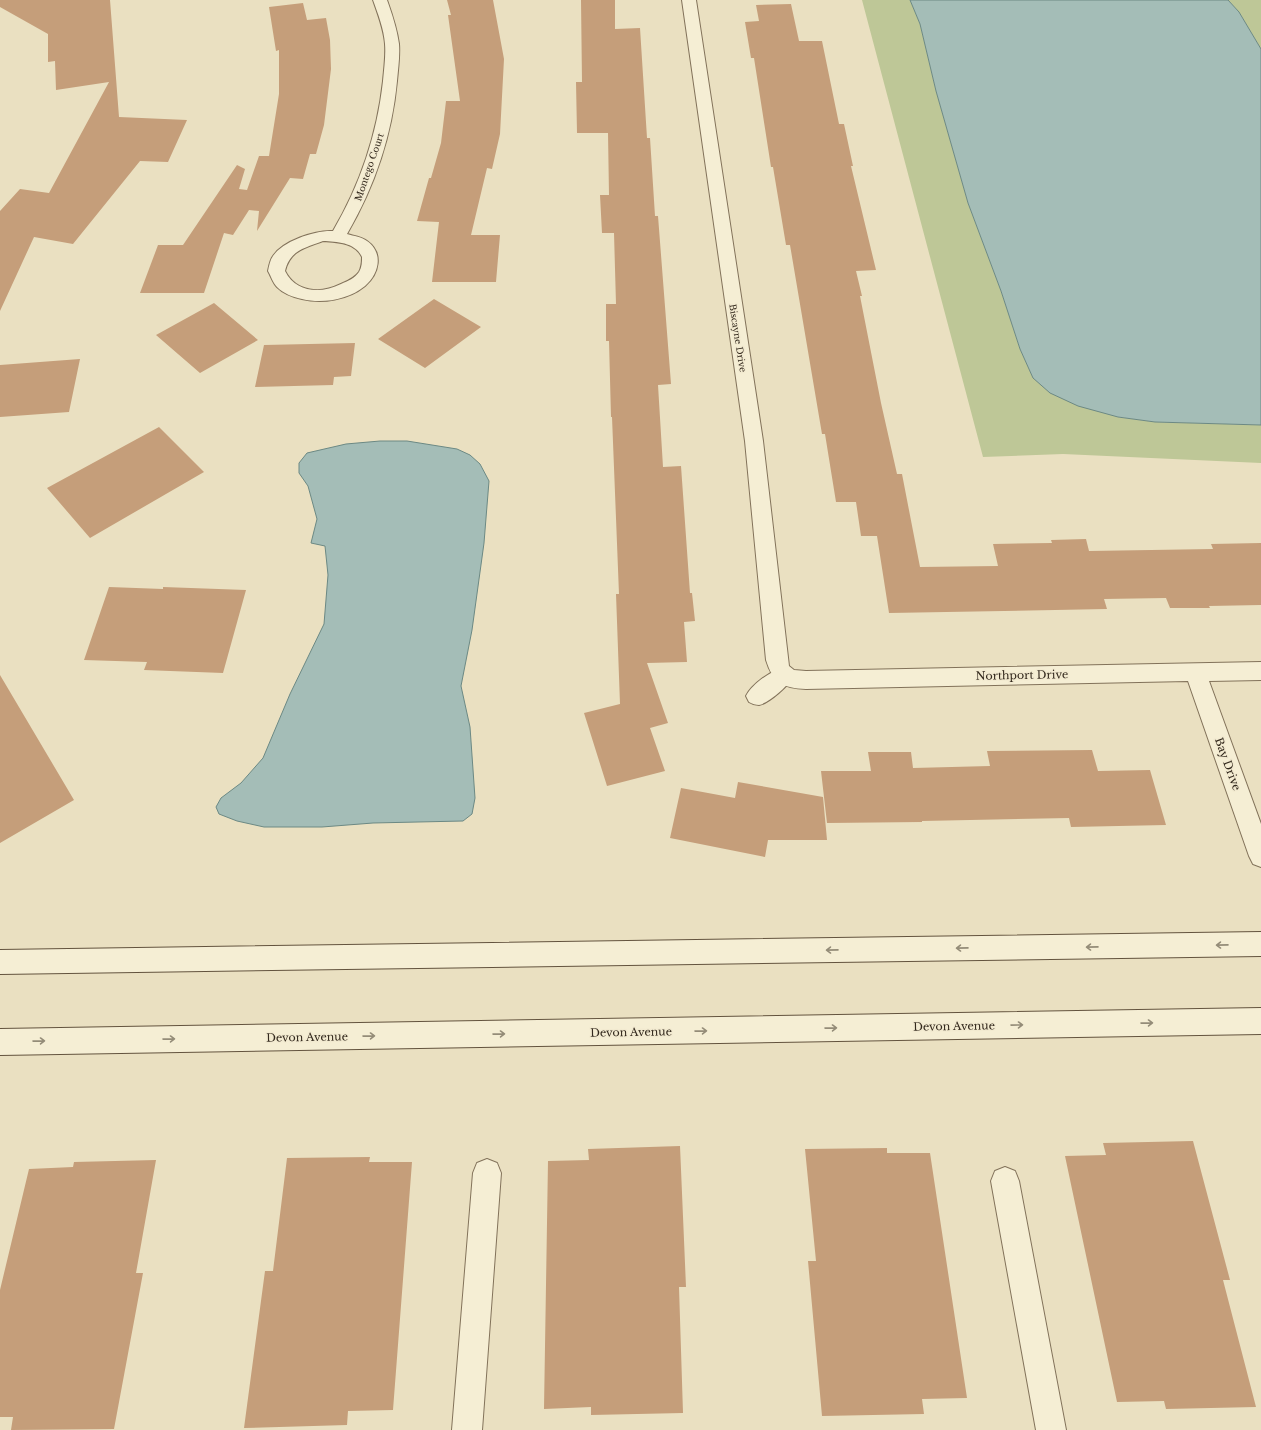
<svg xmlns="http://www.w3.org/2000/svg" width="1261" height="1430" font-family="'Libre Baskerville',serif">
<style>
.green{fill:#bec797}
.water{fill:#a4bdb7;stroke:#6c8984}
.building{fill:#c59e7a}
.lines{fill:none;stroke-linecap:round;stroke-linejoin:round}
.lane-casing{stroke:#82725a;stroke-width:2}
.street-casing{stroke:#82725a;stroke-width:2}
.secondary-casing{stroke:#63533e;stroke-width:2}
.lane{fill:#f5eed4;fill-rule:evenodd}
.street{fill:#f5eed4;fill-rule:evenodd}
.secondary{fill:#f5eed4;fill-rule:evenodd}
.oneway{stroke:#948c78}
.labels{text-anchor:middle;dominant-baseline:central;stroke-width:3;stroke-linejoin:round;paint-order:stroke}
.far-street-label{font-size:9px;fill:#33291d;stroke:#f2ead0}
.street-label{font-size:11px;fill:#33291d;stroke:#f2ead0}
</style>
<rect width="100%" height="100%" fill="#eae0c1"/>
<path class="green" d="M 862,0 L 910,0 L 920,24 L 936,91 L 968,203 L 1001,291 L 1020,349 L 1033,378 L 1118,417 L 1155,422 L 1261,425 L 1261,463 L 1063,454 L 983,457 Z
M 1228,0 L 1261,0 L 1261,49 L 1239,12 Z"/>
<path class="water" d="M 910,0 L 1228,0 L 1239,12 L 1261,49 L 1261,425 L 1155,422 L 1118,417 L 1078,406 L 1050,393 L 1033,378 L 1020,349 L 1001,291 L 968,203 L 936,91 L 920,24 Z
M 380,441 L 407,441 L 457,449 L 470,455 L 480,464 L 489,481 L 484,543 L 472,630 L 461,686 L 470,727 L 475,798 L 472,814 L 463,821 L 373,823 L 322,827 L 264,827 L 237,821 L 219,814 L 216,807 L 221,798 L 241,783 L 263,758 L 290,694 L 324,624 L 328,575 L 325,546 L 311,543 L 317,519 L 308,486 L 299,473 L 299,463 L 307,453 L 346,444 Z"/>
<path class="building" d="M 0,0 L 110,0 L 119,117 L 187,120 L 168,162 L 140,161 L 73,244 L 34,237 L 0,311 L 0,211 L 20,189 L 49,193 L 109,82 L 56,90 L 55,61 L 48,62 L 48,34 L 0,7 Z
M 447,0 L 493,0 L 504,59 L 500,134 L 492,169 L 487,168 L 471,235 L 500,235 L 496,282 L 432,282 L 439,222 L 417,221 L 429,178 L 431,178 L 441,143 L 446,101 L 460,101 L 448,15 L 451,15 Z
M 581,0 L 615,0 L 615,29 L 640,28 L 647,138 L 650,138 L 655,216 L 658,216 L 671,384 L 658,385 L 663,467 L 681,466 L 690,593 L 692,593 L 695,621 L 684,622 L 687,662 L 647,663 L 668,723 L 650,728 L 665,771 L 607,786 L 584,713 L 620,704 L 616,594 L 619,594 L 612,417 L 611,417 L 609,341 L 606,341 L 606,304 L 616,304 L 614,233 L 602,233 L 600,195 L 609,195 L 608,133 L 577,133 L 576,82 L 582,82 Z
M 303,3 L 307,20 L 326,18 L 330,40 L 331,69 L 324,125 L 316,154 L 310,154 L 303,179 L 290,178 L 257,231 L 259,211 L 249,210 L 233,235 L 224,233 L 204,293 L 140,293 L 158,245 L 183,245 L 237,165 L 245,169 L 239,189 L 247,190 L 259,156 L 269,156 L 279,94 L 279,50 L 276,51 L 269,7 Z
M 791,4 L 799,41 L 822,41 L 839,124 L 844,124 L 853,166 L 851,166 L 876,270 L 856,271 L 862,296 L 860,296 L 881,403 L 897,474 L 902,474 L 920,567 L 998,566 L 993,544 L 1052,543 L 1051,540 L 1086,539 L 1089,551 L 1213,549 L 1211,544 L 1261,543 L 1261,605 L 1209,606 L 1210,608 L 1170,608 L 1166,598 L 1104,599 L 1107,609 L 889,613 L 877,536 L 861,536 L 856,502 L 836,502 L 825,434 L 822,434 L 790,245 L 786,245 L 773,167 L 771,167 L 754,58 L 751,58 L 745,22 L 759,21 L 756,5 Z
M 434,299 L 481,327 L 425,368 L 378,339 Z
M 214,303 L 258,340 L 200,373 L 156,335 Z
M 355,343 L 351,376 L 334,377 L 333,385 L 255,387 L 264,345 Z
M 80,359 L 69,412 L 0,417 L 0,365 Z
M 159,427 L 204,472 L 90,538 L 47,488 Z
M 109,587 L 163,589 L 163,587 L 246,590 L 223,673 L 144,670 L 147,662 L 84,660 Z
M 0,675 L 74,800 L 0,843 Z
M 1092,750 L 1098,771 L 1150,770 L 1166,825 L 1071,827 L 1069,818 L 922,821 L 922,822 L 827,823 L 821,771 L 871,771 L 868,752 L 911,752 L 913,768 L 990,766 L 987,751 Z
M 738,782 L 823,797 L 827,840 L 768,840 L 765,857 L 670,838 L 681,788 L 735,798 Z
M 1193,1141 L 1230,1280 L 1223,1280 L 1256,1407 L 1166,1409 L 1164,1401 L 1117,1402 L 1065,1156 L 1106,1155 L 1103,1143 Z
M 680,1146 L 686,1287 L 679,1287 L 683,1413 L 591,1415 L 591,1407 L 544,1409 L 548,1161 L 589,1160 L 588,1149 Z
M 887,1148 L 887,1153 L 930,1153 L 967,1398 L 922,1399 L 924,1414 L 822,1416 L 808,1261 L 816,1261 L 805,1149 Z
M 370,1157 L 369,1162 L 412,1162 L 393,1410 L 348,1411 L 347,1425 L 244,1428 L 265,1271 L 273,1271 L 287,1158 Z
M 156,1160 L 136,1273 L 143,1273 L 114,1429 L 11,1430 L 13,1417 L 0,1417 L 0,1290 L 29,1169 L 73,1167 L 74,1162 Z"/>
<g class="lines">
<g class="lane-casing">
<path id="lane" d="M 783,667 L 791,670 L 794,676 C 789,685 769,703 759,705 C 756,705 752,704 749,702 L 746,696 C 752,684 770,672 783,667 Z
M 487,1159 L 497,1163 L 501,1173 L 482,1430 L 452,1430 L 473,1173 L 477,1163 Z
M 1005,1167 L 1015,1171 L 1019,1181 L 1066,1430 L 1036,1430 L 991,1181 L 995,1171 Z"/>
</g>
<g class="street-casing">
<path id="street" d="M 373,0 L 387,0 C 392,14 397,29 399,44 C 400,56 398,69 397,81 C 392,135 375,186 347,234 C 354,236 362,237 367,241 C 384,253 379,274 365,286 C 348,300 322,304 302,299 C 293,297 284,294 277,287 C 273,283 271,276 268,271 C 269,266 270,260 273,256 C 283,241 315,230 333,231 C 360,185 377,135 383,81 C 384,69 386,56 385,44 C 384,29 378,14 373,0 ZM 323,241 C 337,242 355,242 362,257 C 362,262 362,267 359,272 C 355,278 348,281 341,284 C 321,294 296,293 285,271 C 290,250 305,248 323,241 Z
M 682,0 L 696,0 L 763,441 L 789,666 L 794,670 L 806,671 L 1261,662 L 1261,680 L 1209,681 L 1261,824 L 1261,867 L 1253,864 L 1249,856 L 1188,681 L 806,689 C 783,688 773,683 766,660 L 745,441 Z"/>
</g>
<g class="secondary-casing">
<path id="secondary" d="M 1261,932 L 1261,956 L 0,974 L 0,950 Z
M 1261,1008 L 1261,1034 L 0,1055 L 0,1029 Z"/>
</g>
<use href="#lane" class="lane"/>
<use href="#street" class="street"/>
<use href="#secondary" class="secondary"/>
</g>
<defs><path id="oneway-shaft" d="M-6 0H5M1.5-3L5.5 0L1.5 3" fill="none" stroke-width="1.6" stroke-linecap="round" stroke-linejoin="round"/></defs>
<g class="oneway">
<use href="#oneway-shaft" transform="translate(1222 945) rotate(179)"/>
<use href="#oneway-shaft" transform="translate(1092 947) rotate(179)"/>
<use href="#oneway-shaft" transform="translate(962 948) rotate(179)"/>
<use href="#oneway-shaft" transform="translate(832 950) rotate(179)"/>
<use href="#oneway-shaft" transform="translate(1147 1023) rotate(-1)"/>
<use href="#oneway-shaft" transform="translate(1017 1025) rotate(-1)"/>
<use href="#oneway-shaft" transform="translate(831 1028) rotate(-1)"/>
<use href="#oneway-shaft" transform="translate(701 1031) rotate(-1)"/>
<use href="#oneway-shaft" transform="translate(499 1034) rotate(-1)"/>
<use href="#oneway-shaft" transform="translate(369 1036) rotate(-1)"/>
<use href="#oneway-shaft" transform="translate(169 1039) rotate(-1)"/>
<use href="#oneway-shaft" transform="translate(39 1041) rotate(-1)"/>
</g>
<g class="labels">
<g class="far-street-label">
<text transform="translate(369 167) rotate(-71)">Montego Court</text>
<text transform="translate(738 338) rotate(81)">Biscayne Drive</text>
</g>
<g class="street-label">
<text transform="translate(1022 675) rotate(-1)">Northport Drive</text>
<text transform="translate(1228 764) rotate(70)">Bay Drive</text>
<text transform="translate(954 1026) rotate(-1)">Devon Avenue</text>
<text transform="translate(631 1032) rotate(-1)">Devon Avenue</text>
<text transform="translate(307 1037) rotate(-1)">Devon Avenue</text>
</g>
</g>
</svg>
